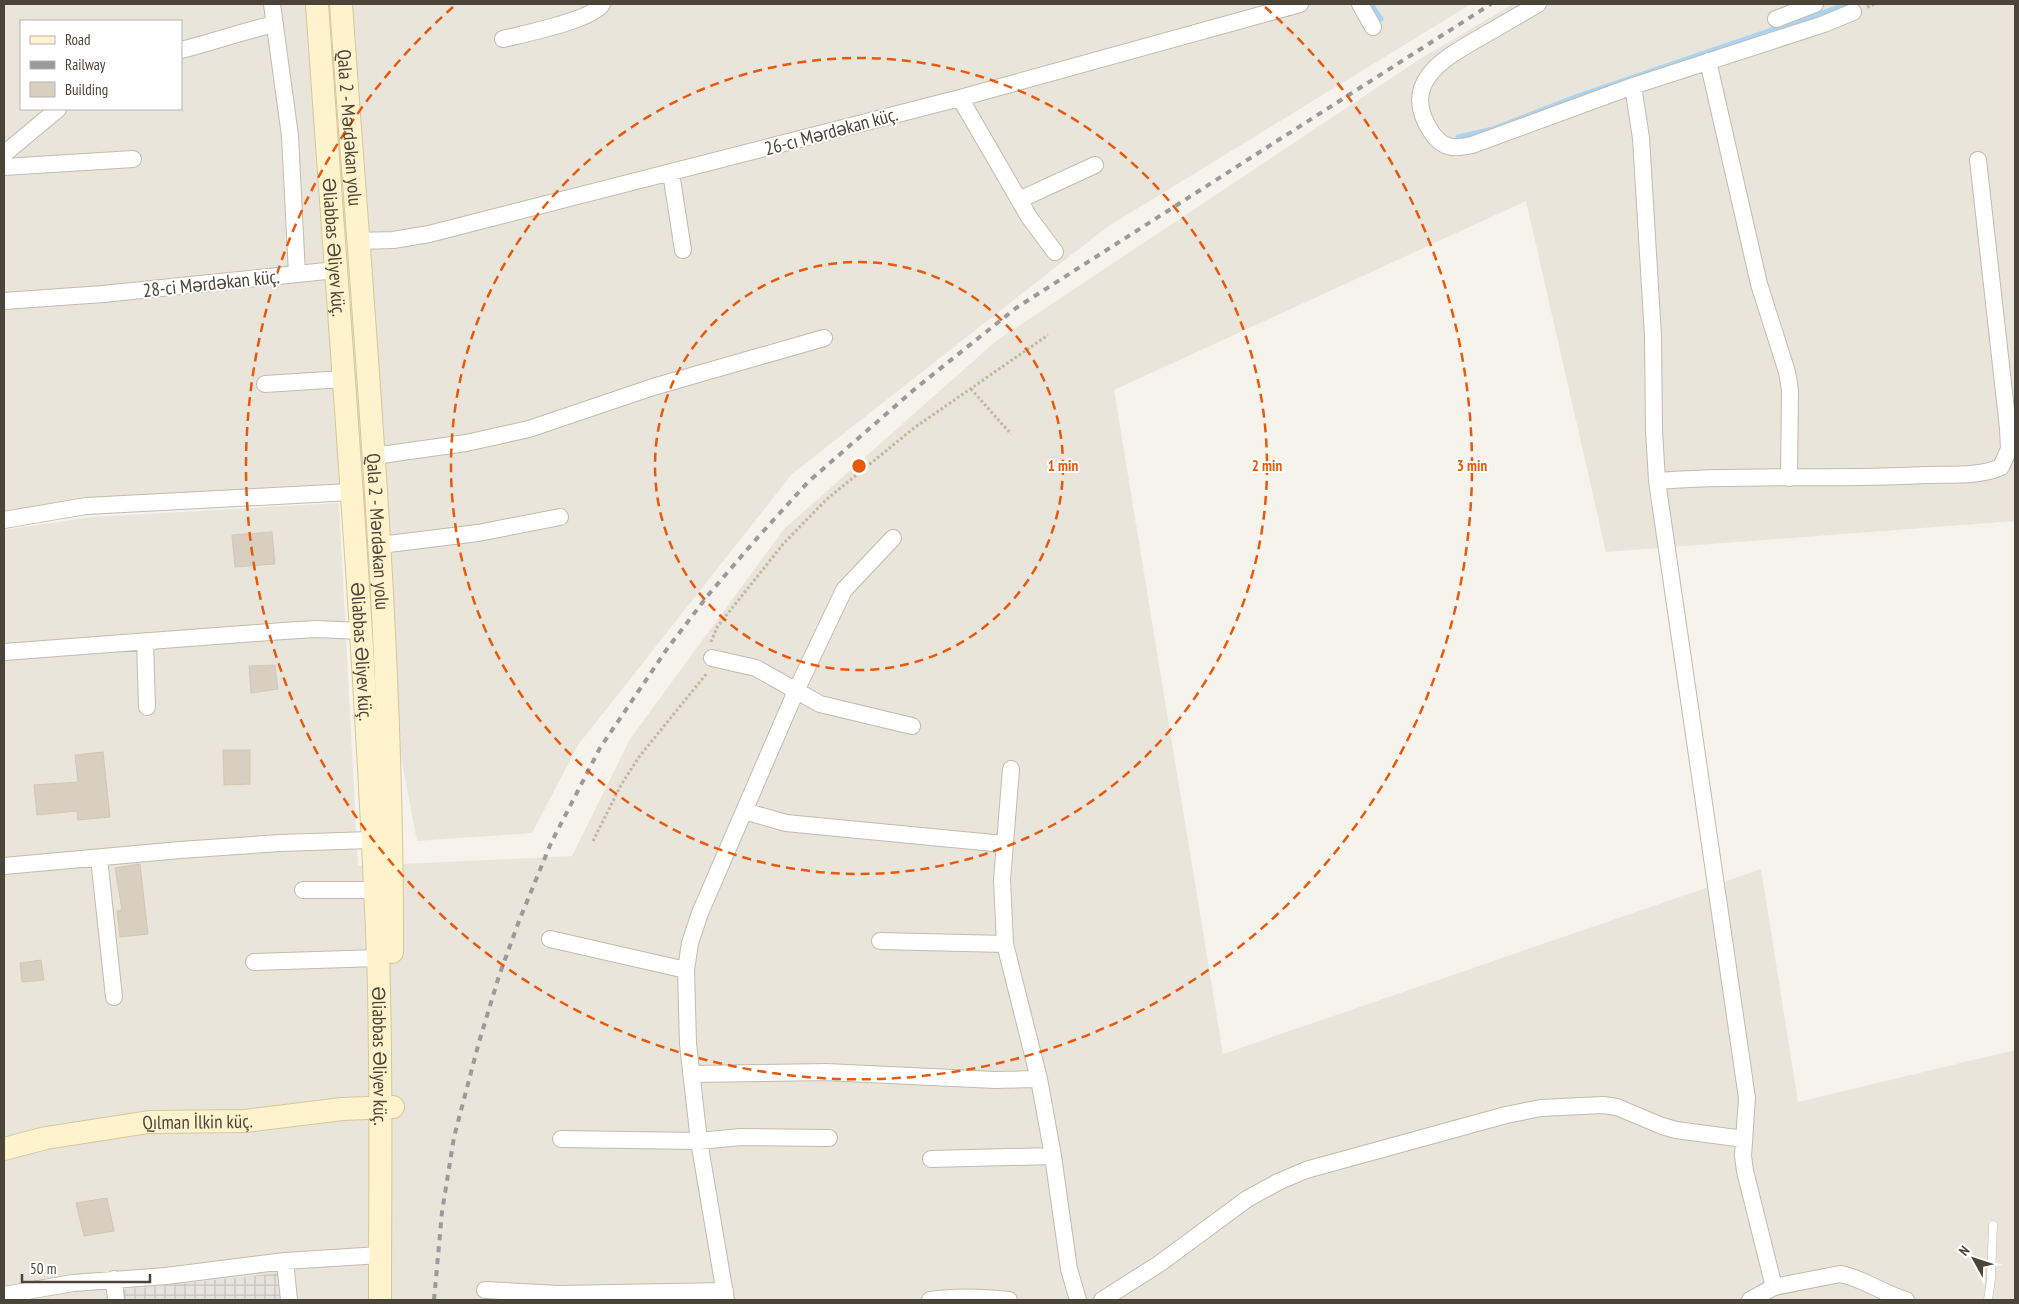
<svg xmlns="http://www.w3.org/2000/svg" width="2019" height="1304" font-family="'PT Sans Narrow',sans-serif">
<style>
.residential{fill:#eae5da;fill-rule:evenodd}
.industrial{fill:url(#industrial-grid)}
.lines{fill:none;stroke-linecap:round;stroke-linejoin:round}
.stream{stroke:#a9d4f2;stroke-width:5}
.building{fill:#d8cfc1;stroke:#d3c7b4}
.lane-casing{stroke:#c2bbae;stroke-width:9}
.street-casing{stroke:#c2bbae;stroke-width:18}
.secondary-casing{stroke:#d6c79b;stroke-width:24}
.path{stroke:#c4b79f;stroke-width:3;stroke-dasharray:2.5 2.5;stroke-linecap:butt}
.lane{stroke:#fff;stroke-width:8}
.street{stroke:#fff;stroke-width:16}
.secondary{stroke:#fff3cd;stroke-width:22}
.rail{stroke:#9a9a9a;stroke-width:4;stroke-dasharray:6 6;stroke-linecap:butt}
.ring{fill:none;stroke:#e8590c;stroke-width:2.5;stroke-dasharray:9 6}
.labels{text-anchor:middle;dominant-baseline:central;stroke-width:4;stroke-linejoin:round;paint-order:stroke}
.street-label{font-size:19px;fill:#4b4439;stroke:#fff}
.centre{fill:#e8590c;stroke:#fff;stroke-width:2.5}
.ring-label{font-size:15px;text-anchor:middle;font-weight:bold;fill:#e8590c;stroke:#fff;stroke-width:4;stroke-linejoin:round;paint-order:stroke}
</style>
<defs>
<pattern id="industrial-grid" width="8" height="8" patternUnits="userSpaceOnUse" patternTransform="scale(1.25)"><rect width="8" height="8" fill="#e6e2dd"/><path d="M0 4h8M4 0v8" fill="none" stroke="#c7c3be"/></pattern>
</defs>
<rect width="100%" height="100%" fill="#f6f3ec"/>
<path class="residential" d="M 4,4 L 1471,4 L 1107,227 L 792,474 L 578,745 L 532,833 L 417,841 L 351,492 L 4,523 ZM 21,21 L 181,21 L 181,109 L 21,109 Z
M 1513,4 L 2015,4 L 2015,521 L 1606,552 L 1526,201 L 1114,390 L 1223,1054 L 1761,869 L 1798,1102 L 2015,1050 L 2015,1300 L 4,1300 L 4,530 L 91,517 L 339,503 L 358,866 L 572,856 L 630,739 L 784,529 L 996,341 L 1420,59 Z"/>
<path class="industrial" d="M 281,1273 L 284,1300 L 122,1300 L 121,1290 Z"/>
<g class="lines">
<path class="stream" d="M 1371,4 L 1381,19
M 1458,137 L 1493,129 L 1578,96 L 1848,4"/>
</g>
<path class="building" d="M 272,532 L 275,564 L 235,567 L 232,535 Z
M 275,665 L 278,689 L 251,693 L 249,666 Z
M 223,750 L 250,750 L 250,784 L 224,785 Z
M 103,752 L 110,817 L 78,820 L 77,811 L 37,815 L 34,785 L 78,782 L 75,755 Z
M 140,864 L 148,934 L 120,937 L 117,911 L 122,910 L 115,868 Z
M 41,960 L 44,980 L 22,982 L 20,963 Z
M 107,1198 L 114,1231 L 84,1236 L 76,1203 Z"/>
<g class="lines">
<g class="lane-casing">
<path id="lane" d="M 1988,1300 L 1991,1279 L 1993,1225"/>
</g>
<g class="street-casing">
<path id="street" d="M 1360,4 L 1373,27
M 1538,4 C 1519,15 1500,26 1481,37 C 1444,58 1398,83 1432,133 C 1443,149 1454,149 1472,145 L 1633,86 L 1824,24 L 1853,12
M 1776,19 L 1815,4
M 503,39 C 523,34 593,20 602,4
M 181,50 C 213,42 243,31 275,24
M 1708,61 L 1759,284 L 1787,372 L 1790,390 L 1789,478
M 1633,86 L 1641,138 L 1653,336 L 1654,430 L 1657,481 L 1747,1098 L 1743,1156 L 1745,1171 L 1774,1287 L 1840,1274 C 1864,1278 1883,1294 1906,1300
M 960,98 L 1029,217 L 1055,252
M 4,154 L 58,109
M 4,167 L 133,159
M 671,173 L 683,250
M 1019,200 L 1095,165
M 357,241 L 393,240 L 429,234 L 960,98 L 1300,4
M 297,274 L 336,270
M 4,301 L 103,294 L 297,274 L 290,136 L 272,4
M 265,384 L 343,379
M 374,456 L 466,443 L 529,429 L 653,387 L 824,338
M 1657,481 C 1746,474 1836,480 1925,475 C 1949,474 1979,477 2001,467 L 2009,449 L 2008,428 L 1978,160
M 4,520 L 86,506 L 351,492
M 380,545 L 478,533 L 560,517
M 145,641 L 147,707
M 4,652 L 283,631 L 316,629 L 361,631
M 712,658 L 756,668 L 820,704 L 912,726
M 1011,769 L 1002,880 L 1005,944 L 1039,1079 L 1053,1156 L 1069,1269 L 1078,1300
M 744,811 L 786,823 L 1004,844
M 99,858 L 114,997
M 4,866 L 180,850 L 280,843 L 371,840
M 303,890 L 375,890
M 550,939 L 686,970
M 880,941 L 1005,944
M 254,962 L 378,958
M 691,1074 L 826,1072 L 995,1080 L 1039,1079
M 561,1139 L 699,1141 L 741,1137 L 829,1138
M 931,1159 L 1053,1156
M 285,1261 L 289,1300
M 114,1279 L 116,1300
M 485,1290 L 558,1294 L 725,1291
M 4,1295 L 73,1283 L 166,1276 L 285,1261 L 380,1255
M 726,1300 L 699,1141 L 688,1044 L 686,970 L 690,943 L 700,913 L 796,691 L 844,590 L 893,538
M 930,1300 C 956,1296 982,1297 1009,1300
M 1102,1300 L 1159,1264 L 1247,1199 L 1278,1182 L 1306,1170 L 1506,1115 L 1541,1108 L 1603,1105 L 1617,1107 L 1662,1126 L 1676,1130 L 1744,1139
M 1750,1300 L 1774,1287"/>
</g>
<g class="secondary-casing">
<g id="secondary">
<path id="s1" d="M 317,4 C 339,320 365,637 378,954 C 382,1070 380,1185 380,1300"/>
<path id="s2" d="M 341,4 C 363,319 393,635 392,952"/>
<path id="s3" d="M 4,1149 L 46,1138 L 149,1122 L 245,1121 L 342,1109 L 393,1107"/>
</g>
</g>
<path class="path" d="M 1867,7 L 1876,4
M 971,389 L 1011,434
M 711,642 L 717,627 L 784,543 L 827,499 L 914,428 L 1048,335
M 593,841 L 621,785 L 639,757 L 707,673"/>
<use href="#lane" class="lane"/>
<use href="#street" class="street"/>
<use href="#secondary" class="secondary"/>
<path class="rail" d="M 434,1300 L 442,1212 L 454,1137 L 479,1042 L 499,976 L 519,921 L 551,843 L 600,748 L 667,649 L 709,594 L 758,537 L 808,482 L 916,388 L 1016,308 L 1491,4"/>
</g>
<g class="ring">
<circle cx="859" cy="466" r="204"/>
<circle cx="859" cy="466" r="408"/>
<path d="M1265 7A613 613 0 1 1 453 7"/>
</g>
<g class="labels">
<g class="street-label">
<text stroke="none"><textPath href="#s2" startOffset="124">Qala 2 - Mərdəkan yolu</textPath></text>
<text transform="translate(831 131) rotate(-15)">26-cı Mərdəkan küç.</text>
<text stroke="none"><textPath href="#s1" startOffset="244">Əliabbas Əliyev küç.</textPath></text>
<text transform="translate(211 283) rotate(-6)">28-ci Mərdəkan küç.</text>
<text stroke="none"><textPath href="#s2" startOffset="529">Qala 2 - Mərdəkan yolu</textPath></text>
<text stroke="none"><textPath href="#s1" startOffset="649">Əliabbas Əliyev küç.</textPath></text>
<text stroke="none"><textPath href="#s1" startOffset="1054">Əliabbas Əliyev küç.</textPath></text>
<text stroke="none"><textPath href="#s3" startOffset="196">Qılman İlkin küç.</textPath></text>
</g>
</g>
<circle cx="859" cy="466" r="8" class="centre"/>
<g class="ring-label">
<text x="1063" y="471">1 min</text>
<text x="1267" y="471">2 min</text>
<text x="1472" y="471">3 min</text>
</g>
<rect width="2019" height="1304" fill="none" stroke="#4b4439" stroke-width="10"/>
<rect x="20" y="20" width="162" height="90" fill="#ffffff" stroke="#b7b4b0"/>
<rect x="30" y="36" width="25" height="8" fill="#fff3cd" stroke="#b7b4b0"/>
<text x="65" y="45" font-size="15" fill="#4b4439">Road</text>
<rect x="30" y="61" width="25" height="8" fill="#9a9a9a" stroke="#b7b4b0"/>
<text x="65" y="70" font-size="15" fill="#4b4439">Railway</text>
<rect x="30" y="82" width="25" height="15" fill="#d8cfc1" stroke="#b7b4b0"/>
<text x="65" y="95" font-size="15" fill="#4b4439">Building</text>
<g transform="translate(1974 1259) rotate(310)" stroke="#ffffff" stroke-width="4" paint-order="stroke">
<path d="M0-4L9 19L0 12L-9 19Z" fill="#4b4439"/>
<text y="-8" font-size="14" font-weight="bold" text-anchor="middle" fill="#4b4439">N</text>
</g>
<path d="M22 1274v8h128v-8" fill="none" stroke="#4b4439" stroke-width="2.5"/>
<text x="30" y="1274" font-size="15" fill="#4b4439" stroke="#ffffff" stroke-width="4" paint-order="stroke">50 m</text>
</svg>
